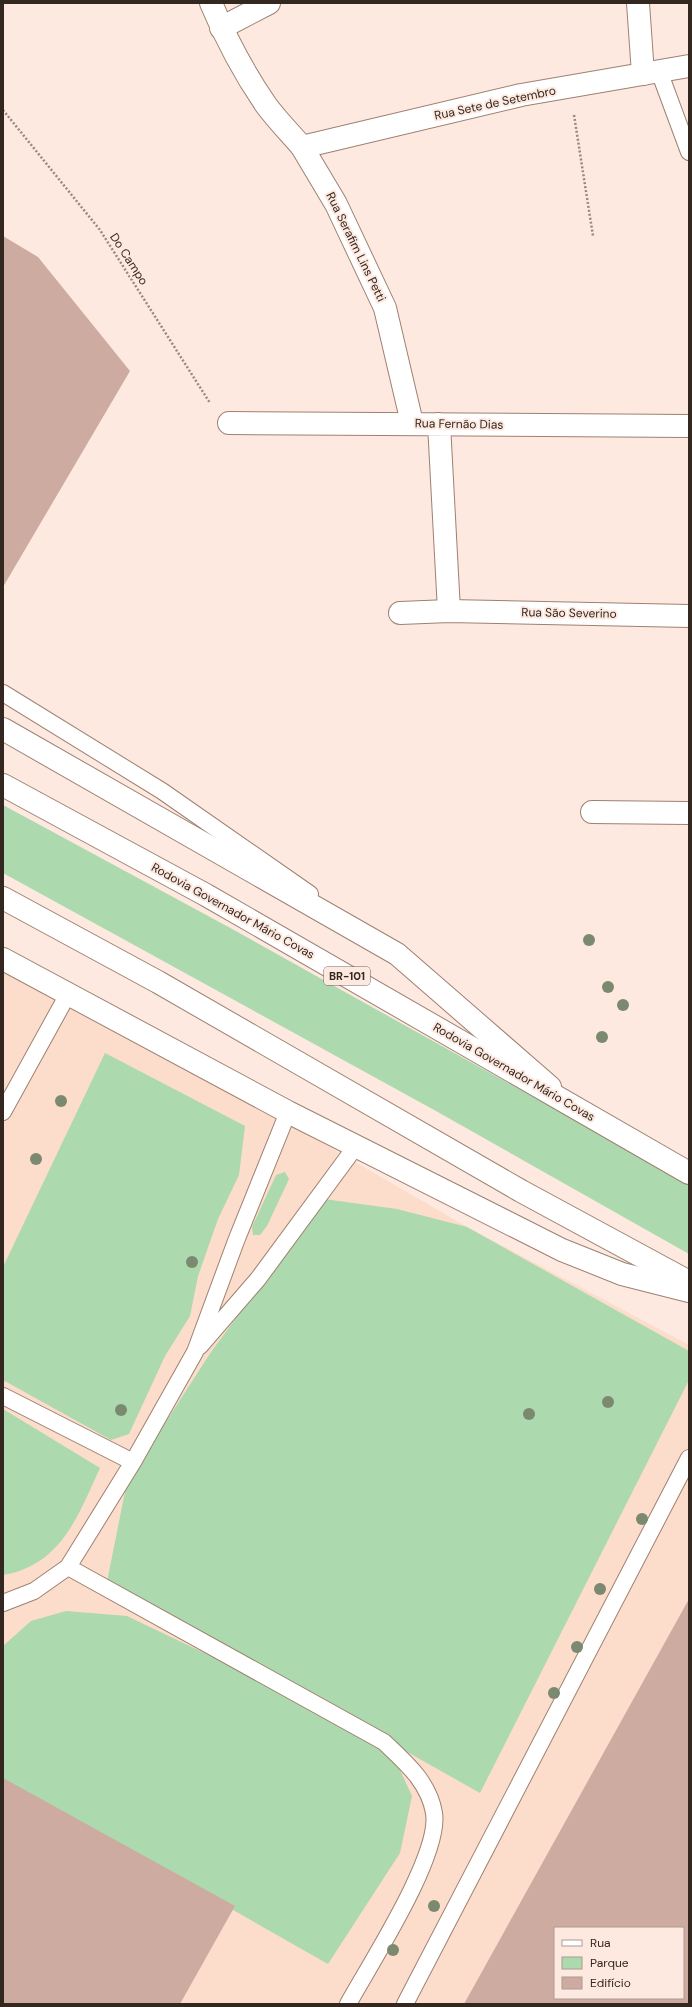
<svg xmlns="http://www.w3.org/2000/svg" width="692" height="2007" font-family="'DM Sans',sans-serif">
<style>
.built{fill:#fcdccb;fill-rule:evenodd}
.green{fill:#acd9ae}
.building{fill:#ceaba0;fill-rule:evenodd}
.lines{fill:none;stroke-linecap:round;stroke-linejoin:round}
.service-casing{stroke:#9e8171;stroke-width:18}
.minor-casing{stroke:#9e8171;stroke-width:24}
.tertiary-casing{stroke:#9e8171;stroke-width:24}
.secondary-casing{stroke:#9e8171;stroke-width:24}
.trunk-casing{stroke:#9e8171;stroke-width:24}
.path{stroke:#988880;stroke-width:2.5;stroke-dasharray:2 2;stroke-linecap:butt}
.service{stroke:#fff;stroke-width:16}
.minor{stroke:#fff;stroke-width:22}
.tertiary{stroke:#fff;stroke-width:22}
.secondary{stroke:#fff;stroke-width:22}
.trunk{stroke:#fff;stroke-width:22}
.tree{fill:#7a8970}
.labels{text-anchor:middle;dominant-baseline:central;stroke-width:4;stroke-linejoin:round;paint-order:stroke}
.shield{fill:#fde9df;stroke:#706159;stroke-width:1}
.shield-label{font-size:11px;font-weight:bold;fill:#332720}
.street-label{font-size:12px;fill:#332720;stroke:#fde9df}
</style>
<rect width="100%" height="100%" fill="#fde9df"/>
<path class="built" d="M 3,969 L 257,1105 L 467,1227 L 689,1345 L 689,2004 L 3,2004 ZM 555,1928 L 683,1928 L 683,1998 L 555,1998 Z"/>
<path class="green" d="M 3,805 L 234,930 L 689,1184 L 689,1254 L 436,1111 L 3,873 Z
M 105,1053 L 245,1126 L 239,1175 L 218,1219 L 198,1276 L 190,1316 L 165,1356 L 129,1434 L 111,1440 L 3,1380 L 3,1267 Z
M 285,1172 L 289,1179 L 267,1226 L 260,1235 L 253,1235 L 252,1227 L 276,1175 Z
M 324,1199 L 397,1209 L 467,1227 L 689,1351 L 689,1380 L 480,1793 L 386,1740 L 412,1796 L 400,1853 L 328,1964 L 3,1779 L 3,1646 L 31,1621 L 66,1611 L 127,1616 L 376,1735 L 106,1587 L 127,1482 L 211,1352 Z
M 3,1409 L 100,1468 C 78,1515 62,1565 3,1575 Z"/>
<path class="building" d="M 3,236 L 38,257 L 130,371 L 3,587 Z
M 689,1599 L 689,2004 L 464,2004 ZM 555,1928 L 683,1928 L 683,1998 L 555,1998 Z
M 3,1778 L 235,1906 L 180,2004 L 3,2004 Z"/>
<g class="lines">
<g class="service-casing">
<path id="service" d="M 659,71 L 689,152
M 3,693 L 162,791 L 310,894
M 3,1112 L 68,994
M 288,1112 L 236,1241 L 195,1352 L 133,1462 L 68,1567 L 384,1742 C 405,1762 429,1782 434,1813 C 441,1855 370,1964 348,2004
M 200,1346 L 258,1279 L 356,1146
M 3,1396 L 133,1462
M 3,1603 L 34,1591 L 68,1567
M 405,2004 L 689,1458"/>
</g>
<g class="minor-casing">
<path id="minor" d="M 638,3 L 643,74
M 221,28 L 269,3
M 302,147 L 336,204 L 385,308 L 412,423
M 229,423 L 689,426
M 439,424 L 449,611
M 400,613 L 449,611 L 689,616
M 592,812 L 689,813"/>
</g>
<g class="tertiary-casing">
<path id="tertiary" d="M 211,3 C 226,39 244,73 266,105 C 277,120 290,133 302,147 L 521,95 L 689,66"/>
</g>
<g class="secondary-casing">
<path id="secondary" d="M 3,729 L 397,954 L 550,1087
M 3,959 L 288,1112 L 562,1250 L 622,1274 L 689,1291"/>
</g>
<g class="trunk-casing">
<path id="trunk" d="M 3,785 L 206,895 L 689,1173
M 3,898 L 158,982 L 521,1191 L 689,1282"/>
</g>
<path class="path" d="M 3,110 L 100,230 L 210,403
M 574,115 L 593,236"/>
<use href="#service" class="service"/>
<use href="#minor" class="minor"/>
<use href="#tertiary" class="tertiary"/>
<use href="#secondary" class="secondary"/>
<use href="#trunk" class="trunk"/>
</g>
<g class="tree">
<circle cx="589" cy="940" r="6"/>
<circle cx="608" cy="987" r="6"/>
<circle cx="623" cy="1005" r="6"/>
<circle cx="602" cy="1037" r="6"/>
<circle cx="61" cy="1101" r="6"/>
<circle cx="36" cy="1159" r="6"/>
<circle cx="192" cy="1262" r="6"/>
<circle cx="608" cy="1402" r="6"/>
<circle cx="121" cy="1410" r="6"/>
<circle cx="529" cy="1414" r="6"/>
<circle cx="642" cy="1519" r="6"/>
<circle cx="600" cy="1589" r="6"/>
<circle cx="577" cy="1647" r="6"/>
<circle cx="554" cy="1693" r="6"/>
<circle cx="434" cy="1906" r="6"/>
<circle cx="393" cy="1950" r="6"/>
</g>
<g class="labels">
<rect class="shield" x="324" y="967" width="46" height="18" rx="3"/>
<g class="shield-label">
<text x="347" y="976">BR-101</text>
</g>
<g class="street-label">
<text transform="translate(495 103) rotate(-12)">Rua Sete de Setembro</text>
<text transform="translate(356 247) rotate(64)">Rua Serafim Lins Petti</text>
<text transform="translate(129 259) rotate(57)">Do Campo</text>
<text transform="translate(459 424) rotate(1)">Rua Fernão Dias</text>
<text transform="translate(569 613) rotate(1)">Rua São Severino</text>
<text transform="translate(233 911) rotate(29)">Rodovia Governador Mário Covas</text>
<text transform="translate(514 1072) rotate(30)">Rodovia Governador Mário Covas</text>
</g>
</g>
<rect width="692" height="2007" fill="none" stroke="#332720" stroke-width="8"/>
<rect x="554" y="1927" width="130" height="72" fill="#fde9df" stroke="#ac9b93"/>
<rect x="562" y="1940" width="20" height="6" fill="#ffffff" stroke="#ac9b93"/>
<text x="590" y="1947" font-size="12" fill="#332720">Rua</text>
<rect x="562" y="1957" width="20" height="12" fill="#acd9ae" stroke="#ac9b93"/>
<text x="590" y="1967" font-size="12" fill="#332720">Parque</text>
<rect x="562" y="1977" width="20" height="12" fill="#ceaba0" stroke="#ac9b93"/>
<text x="590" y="1987" font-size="12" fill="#332720">Edifício</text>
</svg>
